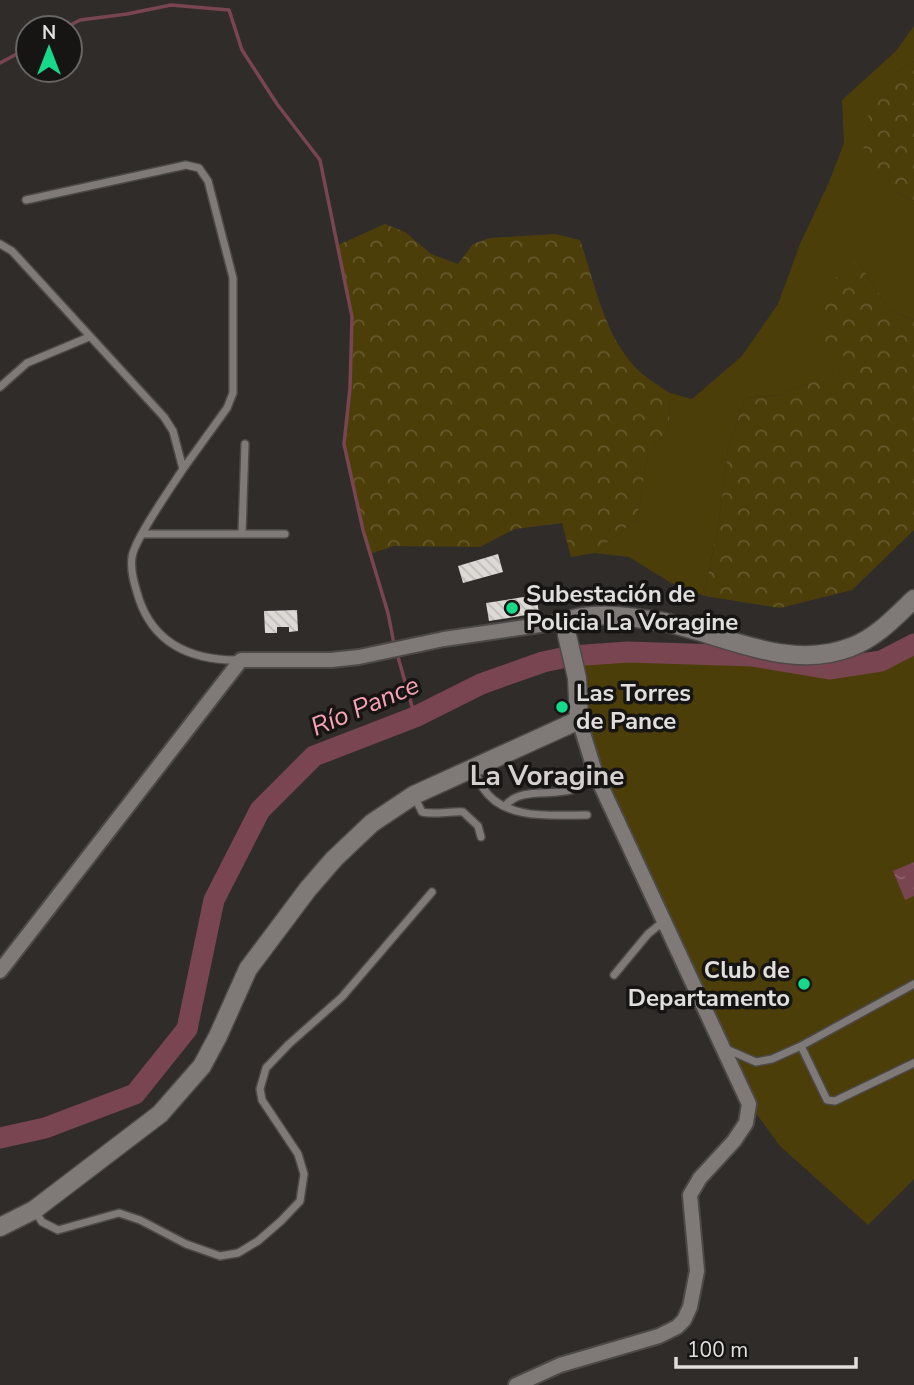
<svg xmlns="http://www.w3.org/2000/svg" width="914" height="1385" font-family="'Nunito Sans',sans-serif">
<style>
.grass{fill:#4c3e09}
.forest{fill:url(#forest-crowns)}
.water{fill:url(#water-ripples)}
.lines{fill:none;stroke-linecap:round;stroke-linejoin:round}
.stream{stroke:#794550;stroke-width:3.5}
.river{stroke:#794550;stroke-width:21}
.building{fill:url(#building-back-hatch)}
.service-casing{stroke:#4c4948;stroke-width:10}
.minor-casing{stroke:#4c4948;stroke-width:18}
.tertiary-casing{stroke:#4c4948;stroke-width:21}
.service{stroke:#7f7a78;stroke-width:7}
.minor{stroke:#7f7a78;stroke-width:14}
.tertiary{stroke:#7f7a78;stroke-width:18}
.poi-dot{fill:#16d989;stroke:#171514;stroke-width:2.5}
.labels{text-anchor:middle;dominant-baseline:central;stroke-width:7;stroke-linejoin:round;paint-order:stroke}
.poi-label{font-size:24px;font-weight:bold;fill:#e1dedd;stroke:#171514;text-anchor:start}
.water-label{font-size:26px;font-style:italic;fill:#f8a2b3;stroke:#171514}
.quarter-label{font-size:28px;font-weight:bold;fill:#d5d0cd;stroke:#171514}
</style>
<defs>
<pattern id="forest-crowns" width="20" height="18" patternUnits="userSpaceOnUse" patternTransform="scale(1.75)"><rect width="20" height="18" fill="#4c3e09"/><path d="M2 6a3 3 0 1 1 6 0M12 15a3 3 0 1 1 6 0" fill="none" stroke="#66592c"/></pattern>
<pattern id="water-ripples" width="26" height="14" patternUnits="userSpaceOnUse" patternTransform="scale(1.75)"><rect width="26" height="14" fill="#794550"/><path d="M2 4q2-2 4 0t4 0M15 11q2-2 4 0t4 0" fill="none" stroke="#8c5f69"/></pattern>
<pattern id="building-back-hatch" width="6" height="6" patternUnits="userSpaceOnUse" patternTransform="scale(1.75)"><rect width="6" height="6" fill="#ddd9d5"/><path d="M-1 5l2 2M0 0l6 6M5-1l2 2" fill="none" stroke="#bebbb8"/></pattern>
</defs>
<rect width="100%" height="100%" fill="#302c2a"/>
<path class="grass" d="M 914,26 L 914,61 L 894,75 L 894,191 L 914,201 L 914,320 L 890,311 L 857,260 L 857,365 L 780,395 L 745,398 L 728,450 L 719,521 L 704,596 L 671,583 L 629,557 L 594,553 L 637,519 L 648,453 L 669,428 L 670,393 L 692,399 L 742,356 L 778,304 L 800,244 L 829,182 L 844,143 L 842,100 L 896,51 Z
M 914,644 L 914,1179 L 868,1225 L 780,1146 L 749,1104 L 596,775 L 571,656 L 628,652 L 752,656 L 829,669 L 881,661 Z"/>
<path class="forest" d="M 914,61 L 914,201 L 894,191 L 863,153 L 870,104 L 894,75 Z
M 385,224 L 405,232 L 431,254 L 458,264 L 473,244 L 490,238 L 555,234 L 580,240 C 595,284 603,331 634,366 C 644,377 658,385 670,393 L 669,428 L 648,453 L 637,519 L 594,553 L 571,557 L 562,523 L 515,529 L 480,547 L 394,546 L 370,554 L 363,530 L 344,444 L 350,388 L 352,317 L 338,245 Z
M 857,260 L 890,311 L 914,320 L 914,530 L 852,590 L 780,608 L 704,596 L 719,521 L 728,450 L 745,398 L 780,395 L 856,365 L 821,339 L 825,287 Z"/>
<path class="water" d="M 914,862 L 914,896 L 905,900 L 893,871 Z"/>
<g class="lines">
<path class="stream" d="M 65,28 L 80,20 L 127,14 L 171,5 L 229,10 L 242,50 L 277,104 L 320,160 L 352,317 L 350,388 L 344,444 L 363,530 L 388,613 L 394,644
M 0,63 L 28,48
M 398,657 L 415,717"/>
<path class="river" d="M 0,1138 L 45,1128 L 135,1094 L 187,1029 L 214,900 L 260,810 L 314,756 L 415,717 L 481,684 L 543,662 L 571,656 L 628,652 L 752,656 L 829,669 L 881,661 L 914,644"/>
</g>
<path class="building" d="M 498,554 L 503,572 L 463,583 L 458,566 Z
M 536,595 L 539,613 L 489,621 L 486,603 Z
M 297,610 L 298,631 L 289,632 L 289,627 L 277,627 L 277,633 L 265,633 L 264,611 Z"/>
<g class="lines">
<g class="service-casing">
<path id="service" d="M 26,200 L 186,165 L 199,168 L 208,181 L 233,278 L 233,393 L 227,408 L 183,469
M 0,244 L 12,251 L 164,417 L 173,431 L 183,469 C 172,486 134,540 132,557 C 130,571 135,586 139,599 C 155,646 194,661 241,660
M 0,387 L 27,363 L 89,337
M 143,534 L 285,534
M 242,534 L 245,444
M 473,768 C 476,774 479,782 483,788 C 504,821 554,815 587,815
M 414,796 L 422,812 C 433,815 451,811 463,812 L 478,826 L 481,837
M 505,806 C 520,787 550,796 571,790 C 581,787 588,781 596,775
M 614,975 L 648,934 L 664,921
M 801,1046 L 827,1100 L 835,1101 L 914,1063
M 724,1048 L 756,1062 L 772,1059 L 801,1046 L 914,984
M 34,1210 L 42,1222 L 58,1230 L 119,1213 L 140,1220 L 186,1244 L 220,1256 L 238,1253 L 258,1241 L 281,1221 L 300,1201 L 304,1174 L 298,1154 L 262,1100 L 260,1089 L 266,1068 L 289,1044 L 342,997 L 432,892"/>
</g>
<g class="minor-casing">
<path id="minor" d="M 0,971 L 241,660 L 331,660 L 359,657 L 444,639 L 567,621
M 516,1385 L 560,1365 L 659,1336 L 677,1327 L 684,1320 L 690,1307 L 697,1271 L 690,1195 L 700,1178 L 734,1141 L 746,1123 L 749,1104 L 596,775 L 579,720"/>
</g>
<g class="tertiary-casing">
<path id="tertiary" d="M 0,1227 L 34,1210 L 160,1114 L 202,1066 L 218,1036 L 248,969 L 308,889 L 334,859 L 372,823 L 414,795 L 579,720 L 577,678 L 567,635 L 567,621 C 588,613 614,615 636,618 C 647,620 658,620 668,623 C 727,636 790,671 851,647 C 876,638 895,617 914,599"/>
</g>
<use href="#service" class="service"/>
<use href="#minor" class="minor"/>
<use href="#tertiary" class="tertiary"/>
</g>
<g class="poi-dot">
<circle cx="512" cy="608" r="7"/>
<circle cx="562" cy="707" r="7"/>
<circle cx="804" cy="984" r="7"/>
</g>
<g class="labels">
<g class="poi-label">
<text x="526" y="594">Subestación de<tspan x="526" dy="28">Policia La Voragine</tspan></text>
<text x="576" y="693">Las Torres<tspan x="576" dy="28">de Pance</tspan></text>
<text x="790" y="970" text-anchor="end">Club de<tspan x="790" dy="28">Departamento</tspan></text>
</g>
<g class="water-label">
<text transform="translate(365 706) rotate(-23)">Río Pance</text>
</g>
<g class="quarter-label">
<text x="547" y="776">La Voragine</text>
</g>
</g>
<g transform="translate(49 49)"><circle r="33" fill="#171514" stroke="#686564" stroke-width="2"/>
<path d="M0-5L12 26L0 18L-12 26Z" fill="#16d989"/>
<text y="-10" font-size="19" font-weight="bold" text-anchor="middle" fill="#e1dedd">N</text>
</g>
<path d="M676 1357v10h180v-10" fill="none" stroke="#e1dedd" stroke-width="3.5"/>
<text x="687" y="1357" font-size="21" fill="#e1dedd" stroke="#171514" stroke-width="5" paint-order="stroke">100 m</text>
</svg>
